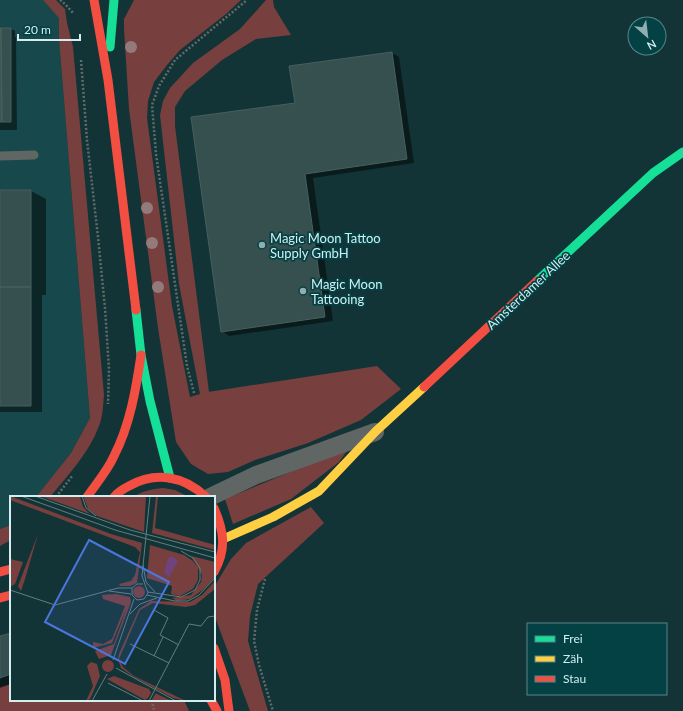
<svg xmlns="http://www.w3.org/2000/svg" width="683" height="711" font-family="Lato,sans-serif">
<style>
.built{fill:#17484b}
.green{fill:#783f3f}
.shadow{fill:#0007}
.building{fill:#364f4f;stroke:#475f5f}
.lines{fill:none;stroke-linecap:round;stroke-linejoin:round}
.path{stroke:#626b69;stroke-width:2.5;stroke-dasharray:2 2;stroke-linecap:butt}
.lane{stroke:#5f6663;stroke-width:9}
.street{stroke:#5f6663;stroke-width:18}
.fast{stroke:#16e098;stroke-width:9}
.slow{stroke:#ffcf43;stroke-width:9}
.jam{stroke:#f24e42;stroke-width:9}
.tree{fill:#947a7a}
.poi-dot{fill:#90adaf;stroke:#044145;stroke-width:1.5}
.labels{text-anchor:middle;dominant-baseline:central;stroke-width:3.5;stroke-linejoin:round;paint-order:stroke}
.poi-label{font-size:13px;fill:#d3eef0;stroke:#044145;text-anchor:start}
.street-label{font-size:13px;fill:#d3eef0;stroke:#044145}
.inset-road{fill:none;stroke:#607e80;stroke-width:1}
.view{fill:#4a76de;fill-opacity:0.15;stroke:#4a76de;stroke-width:2}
.inset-edge{fill:none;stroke:#d3eef0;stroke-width:2}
</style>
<rect width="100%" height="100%" fill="#133436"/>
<path class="built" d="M 0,0 L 43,0 L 59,17 L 59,39 L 90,418 L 71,453 L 36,497 L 11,497 L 11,525 L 0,529 Z"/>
<path class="green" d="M 43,0 L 56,0 L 65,9 L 67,23 L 73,47 L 104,395 C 103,405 103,416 99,426 C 89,453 68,475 50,497 L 36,497 L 71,453 L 90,418 L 59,39 L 59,18 Z
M 134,0 L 241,0 L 226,14 L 180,50 L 167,65 L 154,82 L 148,101 L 147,118 L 172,306 L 190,397 L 200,394 L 179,284 L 160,115 L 163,101 L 170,88 L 193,63 L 240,29 L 266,0 L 273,0 L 274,7 L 291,35 L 256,39 L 222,60 L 185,91 L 175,107 L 175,126 L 209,392 L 208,392 L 377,366 L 401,389 L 361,420 L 308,443 L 255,460 L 228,472 L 208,474 L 191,464 L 176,442 L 158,328 L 129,109 L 124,29 L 124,19 Z
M 349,448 L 339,462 L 291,499 L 233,524 L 225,499 Z
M 163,488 L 175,490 L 189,497 L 133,497 C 142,491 152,489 163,488 Z
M 311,507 L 324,523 L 258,584 L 250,616 L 248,641 L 255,666 L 268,711 L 250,711 L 215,617 L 214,587 L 231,559 L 246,543 Z
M 11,525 L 11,540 L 0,546 L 0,529 Z
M 11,684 L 11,700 L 184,700 L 189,711 L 0,711 L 0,687 Z"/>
<path class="shadow" d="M 0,29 L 11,29 L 15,31 L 15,37 L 16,37 L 17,130 L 0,130 Z
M 392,53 L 399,57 L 414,163 L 313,178 L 333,321 L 229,336 L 222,331 L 296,103 Z
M 0,191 L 31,191 L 46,199 L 46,295 L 42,295 L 42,412 L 0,412 Z
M 11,634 L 11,684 L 0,688 L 0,637 Z"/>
<path class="building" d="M 0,28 L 1,28 L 2,122 L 0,122 Z
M 1,28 L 11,28 L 11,122 L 2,122 Z
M 392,52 L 407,159 L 305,174 L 325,317 L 221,332 L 191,117 L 295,103 L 289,66 Z
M 0,190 L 31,190 L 31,287 L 0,287 Z
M 0,287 L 31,287 L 31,406 L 0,406 Z
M 11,633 L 11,674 L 0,678 L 0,636 Z"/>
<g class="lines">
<path class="path" d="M 60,0 L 65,4 L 74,14
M 81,60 L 87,140 L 98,237 L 105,308 L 109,369 L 108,404
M 194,393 L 187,366 L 156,154 L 152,105 L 159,86 L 175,60 L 247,0
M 56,497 L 73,475
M 265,579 L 257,610 L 254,641 L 259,665 L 273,711
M 152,700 L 154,711"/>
<path class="lane" d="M 0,156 L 34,155"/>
<path class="street" d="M 210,497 L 256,475 L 375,432"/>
<path class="fast" d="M 110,47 L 114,0
M 537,281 L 653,173 L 683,152
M 136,310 L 141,355 L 150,401 L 170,478"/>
<path class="slow" d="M 223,539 L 273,517 L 319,491 L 376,431 L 424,387"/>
<path class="jam" d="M 94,0 L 108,80 L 136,310
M 424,387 L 537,281
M 87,497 C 96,484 108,470 114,456 C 130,425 136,389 141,355
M 114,497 C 118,492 123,489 129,486 C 156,471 184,476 206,497
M 214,508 C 224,531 227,549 214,572
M 0,572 L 11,569
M 0,598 L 11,595
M 214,648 L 225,680 L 229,711
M 211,700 L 217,711"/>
</g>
<g class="tree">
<circle cx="131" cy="47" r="6"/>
<circle cx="147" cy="208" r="6"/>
<circle cx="152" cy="243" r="6"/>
<circle cx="158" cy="287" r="6"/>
</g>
<g class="poi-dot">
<circle cx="262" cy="245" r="4"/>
<circle cx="303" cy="291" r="4"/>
</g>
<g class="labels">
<g class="poi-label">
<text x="270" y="238">Magic Moon Tattoo<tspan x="270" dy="15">Supply GmbH</tspan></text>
<text x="311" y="284">Magic Moon<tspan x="311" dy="15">Tattooing</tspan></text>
</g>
<g class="street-label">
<text transform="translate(528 290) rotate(-43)">Amsterdamer Allee</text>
</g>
</g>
<g transform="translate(10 496)">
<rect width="205" height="205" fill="#133436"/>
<path d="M 0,0 L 101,38 L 132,47 L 127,87 L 120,90 L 110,90 L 109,88 L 121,85 L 125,79 L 130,56 L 125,51 L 0,4 ZM 70,0 L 73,11 L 80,18 L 33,1 ZM 73,0 L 136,0 L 134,36 L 87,20 L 78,13 ZM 146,0 L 148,0 L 145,32 L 205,49 L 205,54 L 142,37 ZM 28,38 L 15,83 L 11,95 L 8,90 ZM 140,49 L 174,59 L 183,65 L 188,72 L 188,84 L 183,93 L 170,100 L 146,95 L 161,98 L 162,90 L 137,82 ZM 181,60 L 205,66 L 205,81 L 194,93 L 180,103 L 167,105 L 162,102 L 181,99 L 191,86 L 192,79 ZM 0,63 L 13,66 L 5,88 L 0,91 ZM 205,85 L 205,93 L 185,109 L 176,111 L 143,107 L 130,114 L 109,163 L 113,171 L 124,180 L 176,205 L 163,202 L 124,181 L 111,172 L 108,163 L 109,158 L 129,113 L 141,105 L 180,106 L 192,99 ZM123 96a6 6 0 1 1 12 0a6 6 0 1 1-12 0ZM 106,98 L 120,101 L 121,106 L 101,159 L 89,163 L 85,155 L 104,148 L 117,111 L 102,147 L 83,152 L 83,146 L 93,148 L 102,143 L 115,110 L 93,103 L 92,99 ZM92 170a6 6 0 1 1 12 0a6 6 0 1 1-12 0ZM 81,166 L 87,168 L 90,180 L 80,203 L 76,205 L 83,190 L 77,170 ZM 104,180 L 139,193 L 141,197 L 138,202 L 135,204 L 97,183 ZM 146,197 L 147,198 L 162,205 L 141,205 Z" fill="#783f3f"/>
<path d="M 162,60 L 168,65 L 159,81 L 154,77 L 158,62 Z" fill="#71437c"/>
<path class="inset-road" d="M 11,0 L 105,34 L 205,62M 25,0 L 120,34 L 205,56M 72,0 L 76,12 L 86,20M 133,69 L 136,86 L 145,96M 133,88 L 127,88 L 122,92 L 122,99 L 127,104 L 134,103 L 138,97 L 132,80 L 140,0M 0,94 L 45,109 L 108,92 L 122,92M 99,95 L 121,98M 138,96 L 171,101 L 185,94 L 190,84 L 190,72 L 183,62 L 171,55M 137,99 L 165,105 L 178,105 L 189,99 L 205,82M 120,118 L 130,108 L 147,102M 141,120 L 144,114 L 158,122 L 150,139 L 169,149M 120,148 L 159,167M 144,160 L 153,141M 103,164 L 124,103M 106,172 L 166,205M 98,187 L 133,205M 82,205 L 97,178M 139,205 L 179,128 L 191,130 L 198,121 L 205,120"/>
<path class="view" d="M 79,44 L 159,86 L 115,168 L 35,126 Z"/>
<rect width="205" height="205" class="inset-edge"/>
</g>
<rect x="527" y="623" width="140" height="72" fill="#044145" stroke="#578689"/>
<rect x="535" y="636" width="20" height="6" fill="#16e098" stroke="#578689"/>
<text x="563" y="643" font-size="12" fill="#d3eef0">Frei</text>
<rect x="535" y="656" width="20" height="6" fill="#ffcf43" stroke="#578689"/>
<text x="563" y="663" font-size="12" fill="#d3eef0">Zäh</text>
<rect x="535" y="676" width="20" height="6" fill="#f24e42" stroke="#578689"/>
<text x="563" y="683" font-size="12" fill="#d3eef0">Stau</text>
<g transform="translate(647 36) rotate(152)"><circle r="19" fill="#044145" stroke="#578689"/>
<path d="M0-3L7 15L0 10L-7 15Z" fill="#90adaf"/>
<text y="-6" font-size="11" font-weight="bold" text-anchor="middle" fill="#d3eef0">N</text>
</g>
<path d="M18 34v6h62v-6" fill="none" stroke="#d3eef0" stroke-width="2"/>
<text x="24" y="34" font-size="12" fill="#d3eef0" stroke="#044145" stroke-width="3" paint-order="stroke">20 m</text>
</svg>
